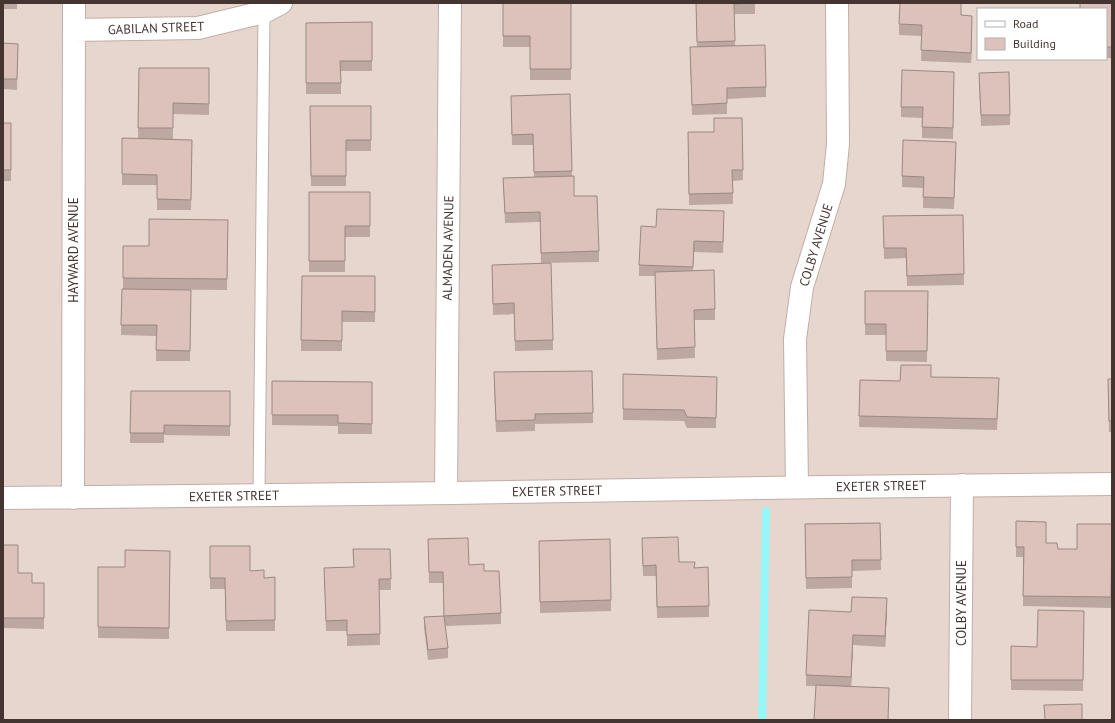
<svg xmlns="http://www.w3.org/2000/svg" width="1115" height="723" font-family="'PT Sans',sans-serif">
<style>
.residential{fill:#e7d6ce;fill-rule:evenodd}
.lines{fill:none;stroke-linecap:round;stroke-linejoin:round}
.stream{stroke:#95f7f8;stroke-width:8}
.lane-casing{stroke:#c1aea6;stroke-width:13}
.street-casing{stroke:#c1aea6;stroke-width:24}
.lane{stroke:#fff;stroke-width:11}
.street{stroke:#fff;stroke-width:22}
.wall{fill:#bda7a1}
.shaded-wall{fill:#9a8883}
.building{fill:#dcc2bb;stroke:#9a8883}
.labels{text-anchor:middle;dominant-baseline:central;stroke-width:3;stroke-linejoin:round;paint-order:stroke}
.street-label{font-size:13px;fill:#443531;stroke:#fff}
</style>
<rect width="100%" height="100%" fill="#f3e6e1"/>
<path class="residential" d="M 3,3 L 1112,3 L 1112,720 L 3,720 ZM 978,9 L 1106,9 L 1106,59 L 978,59 Z"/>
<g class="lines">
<path class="stream" d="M 762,720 L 766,511"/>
<g class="lane-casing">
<path id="lane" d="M 259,495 L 264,12"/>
</g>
<g class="street-casing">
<path id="street" d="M 74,30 L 198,28 L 264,12 L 281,3
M 797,487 L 795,339 L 802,287 L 834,184 L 838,144 L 837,3
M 446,493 L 450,3
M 3,498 L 453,493 L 827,487 L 1112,484
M 73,498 L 74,3
M 960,720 L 962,485"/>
</g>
<use href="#lane" class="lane"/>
<use href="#street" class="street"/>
</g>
<path class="wall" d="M 3,3 L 17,3 L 17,9 L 3,9 Z
M 503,3 L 571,3 L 571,80 L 530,80 L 530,47 L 503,47 Z
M 696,3 L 755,3 L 755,14 L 734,14 L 735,46 L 766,87 L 766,97 L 727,99 L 727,114 L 692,115 L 690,58 L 697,47 Z
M 1112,3 L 1112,58 L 1106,58 L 1106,9 Z
M 961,15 L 972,27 L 971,63 L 921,61 L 922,36 L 899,35 L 899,24 Z
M 372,22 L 372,71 L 341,71 L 341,94 L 306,94 L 306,23 Z
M 3,43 L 18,44 L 17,90 L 3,89 Z
M 139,68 L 209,68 L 209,115 L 173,114 L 173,139 L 138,139 Z
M 954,83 L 953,139 L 922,138 L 922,118 L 901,117 L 901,107 Z
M 979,83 L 1010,115 L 1010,125 L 981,126 Z
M 570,94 L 572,176 L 574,196 L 599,251 L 599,262 L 541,263 L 540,222 L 505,223 L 503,178 L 534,177 L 533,145 L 512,145 L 511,96 Z
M 310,106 L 371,106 L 371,151 L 346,151 L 346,186 L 311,186 Z
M 742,118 L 743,180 L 733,181 L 733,204 L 689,205 L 688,132 L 714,132 Z
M 3,123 L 11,123 L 11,181 L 3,181 Z
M 122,138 L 192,140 L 191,210 L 157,210 L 157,185 L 122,185 Z
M 956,153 L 954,209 L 923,208 L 923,188 L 902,187 L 902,176 Z
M 309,192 L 370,192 L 370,237 L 345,237 L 345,272 L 309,272 Z
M 963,215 L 964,285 L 907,286 L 906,258 L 884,259 L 883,216 Z
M 228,220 L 227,290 L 123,289 L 123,246 L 149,246 Z
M 724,222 L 723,253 L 694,252 L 693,271 L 715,309 L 715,320 L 694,320 L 695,358 L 657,360 L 655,276 L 639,276 L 639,265 L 656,227 Z
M 492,265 L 553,340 L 553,350 L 515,351 L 514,314 L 493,315 Z
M 302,276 L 375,276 L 375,322 L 342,322 L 342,351 L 301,351 Z
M 122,289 L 191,290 L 190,361 L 156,361 L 156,336 L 121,335 Z
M 865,291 L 928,291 L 927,362 L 886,361 L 886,335 L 865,335 Z
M 592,371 L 593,423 L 535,424 L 535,431 L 496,432 L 494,383 Z
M 623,374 L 717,377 L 716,428 L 687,428 L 684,421 L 623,420 Z
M 931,377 L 999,389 L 997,430 L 859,427 L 860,380 L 900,381 Z
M 1112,379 L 1112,432 L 1109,432 L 1108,389 Z
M 272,381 L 372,382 L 372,434 L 338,434 L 338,426 L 272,425 Z
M 131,391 L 230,391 L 230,436 L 164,435 L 164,443 L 130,443 Z
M 1016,521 L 1046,543 L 1058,549 L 1077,549 L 1112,524 L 1111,608 L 1023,606 L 1023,557 L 1016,557 Z
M 880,523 L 881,570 L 852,571 L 852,588 L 806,589 L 805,524 Z
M 428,539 L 469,565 L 484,571 L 501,613 L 501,624 L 445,626 L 448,648 L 448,658 L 428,660 L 424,628 L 424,617 L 444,616 L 443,583 L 429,583 Z
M 3,545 L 18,573 L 32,583 L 44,583 L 44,629 L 3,628 Z
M 210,546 L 250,571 L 264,578 L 275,577 L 275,631 L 226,631 L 225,589 L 210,589 Z
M 642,548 L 695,567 L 709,606 L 709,617 L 657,618 L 656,576 L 643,576 Z
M 390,549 L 391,590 L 379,590 L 380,645 L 347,646 L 347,631 L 326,631 L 324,568 L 353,567 Z
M 170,551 L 169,639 L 98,638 L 98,567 L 125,567 Z
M 539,552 L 611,600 L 611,611 L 540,613 Z
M 887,609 L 885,647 L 853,645 L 851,686 L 889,699 L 816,686 L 806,686 L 806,675 L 851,612 Z
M 1084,611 L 1083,691 L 1011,690 L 1011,646 L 1037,647 Z"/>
<path class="shaded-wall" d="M 972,16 L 972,27 L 971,63 L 971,53 Z
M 887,598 L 887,609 L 885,647 L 885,636 Z
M 853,635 L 853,645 L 851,688 L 851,677 Z"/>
<path class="building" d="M 503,3 L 571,3 L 571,69 L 530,69 L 530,36 L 503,36 Z
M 696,3 L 755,3 L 734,4 L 735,41 L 697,42 Z
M 900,3 L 961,3 L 961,15 L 972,16 L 971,53 L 921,50 L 922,25 L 899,24 Z
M 1080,3 L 1112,3 L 1112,47 L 1106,47 L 1106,9 L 1080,9 Z
M 372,22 L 372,61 L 340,61 L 341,83 L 306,83 L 306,23 Z
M 3,43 L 18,44 L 17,79 L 3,79 Z
M 765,45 L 766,87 L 727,88 L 727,103 L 692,105 L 690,47 Z
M 139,68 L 209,68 L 209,104 L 173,103 L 173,128 L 138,128 Z
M 902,70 L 954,72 L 953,128 L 922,127 L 923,107 L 901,107 Z
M 1009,72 L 1010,115 L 981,115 L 979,73 Z
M 570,94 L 572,171 L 534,172 L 533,134 L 512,135 L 511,96 Z
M 310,106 L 371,106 L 371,140 L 346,140 L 346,176 L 311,176 Z
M 714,118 L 742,118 L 743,170 L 732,170 L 733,193 L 689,194 L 688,132 L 714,132 Z
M 3,123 L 11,123 L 11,170 L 3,170 Z
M 122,138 L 192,140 L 191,200 L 157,199 L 157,175 L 122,174 Z
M 903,140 L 956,142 L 954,198 L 923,197 L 924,177 L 902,176 Z
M 574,176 L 574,196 L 597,196 L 599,251 L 541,253 L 540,212 L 505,213 L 503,178 Z
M 309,192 L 370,192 L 370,226 L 345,226 L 345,261 L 309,261 Z
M 657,209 L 724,211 L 723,242 L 694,241 L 693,267 L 639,265 L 641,226 L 656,227 Z
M 963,215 L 964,274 L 907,276 L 906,248 L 884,248 L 883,216 Z
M 149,219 L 228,220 L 227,279 L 123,278 L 123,246 L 149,246 Z
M 551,263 L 553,340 L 515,341 L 514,303 L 493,304 L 492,265 Z
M 714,270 L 715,309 L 694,310 L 695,347 L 657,349 L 655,272 Z
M 302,276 L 375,276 L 375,312 L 342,311 L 342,341 L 301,340 Z
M 122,289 L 191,290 L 190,351 L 156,350 L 157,325 L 121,325 Z
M 865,291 L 928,291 L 927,351 L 886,351 L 886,324 L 865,324 Z
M 901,365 L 931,365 L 931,377 L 999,378 L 997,419 L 859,416 L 860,380 L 900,381 Z
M 592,371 L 593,413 L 535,414 L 535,420 L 496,421 L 494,372 Z
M 623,374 L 717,377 L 716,418 L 687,417 L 684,410 L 623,409 Z
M 1108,379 L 1112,379 L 1112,421 L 1109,421 Z
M 272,381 L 372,382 L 372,424 L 338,423 L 338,415 L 272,415 Z
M 131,391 L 230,391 L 230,426 L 164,425 L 164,433 L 130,433 Z
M 1016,521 L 1046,522 L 1046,543 L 1057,543 L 1058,549 L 1077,549 L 1077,524 L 1112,524 L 1111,597 L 1023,596 L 1024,547 L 1016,547 Z
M 880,523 L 881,560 L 852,560 L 852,577 L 806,578 L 805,524 Z
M 678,537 L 679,562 L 695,562 L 694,568 L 708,567 L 709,606 L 657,607 L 656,565 L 643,566 L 642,538 Z
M 468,538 L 469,565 L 484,564 L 484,571 L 499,571 L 501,613 L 444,616 L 443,572 L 429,572 L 428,539 Z
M 610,539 L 611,600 L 540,602 L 539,541 Z
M 3,545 L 18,545 L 18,573 L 32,573 L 32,583 L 44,583 L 44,618 L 3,618 Z
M 210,546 L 250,546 L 250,571 L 264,570 L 264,578 L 275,577 L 275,620 L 226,621 L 225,578 L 210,578 Z
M 353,549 L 390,549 L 391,579 L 379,579 L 380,634 L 347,635 L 347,620 L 326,621 L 324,568 L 354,567 Z
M 125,550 L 170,551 L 169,628 L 98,627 L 98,567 L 125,567 Z
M 852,597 L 887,598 L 885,636 L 853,635 L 851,677 L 806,675 L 809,610 L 851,612 Z
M 1038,610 L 1084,611 L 1083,680 L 1011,680 L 1011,646 L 1037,647 Z
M 444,616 L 448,648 L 428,650 L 424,617 Z
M 816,685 L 889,688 L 888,720 L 814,720 Z
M 1082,704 L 1082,720 L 1045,720 L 1044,705 Z"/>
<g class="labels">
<g class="street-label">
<text transform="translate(156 28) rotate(-2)">GABILAN STREET</text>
<text transform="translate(816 245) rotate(-73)">COLBY AVENUE</text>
<text transform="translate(448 248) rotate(-89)">ALMADEN AVENUE</text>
<text transform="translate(73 250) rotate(-90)">HAYWARD AVENUE</text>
<text transform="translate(881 486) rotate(-1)">EXETER STREET</text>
<text transform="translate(557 491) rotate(-1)">EXETER STREET</text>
<text transform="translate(234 496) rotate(-1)">EXETER STREET</text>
<text transform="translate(961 603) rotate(-90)">COLBY AVENUE</text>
</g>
</g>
<rect width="1115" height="723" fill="none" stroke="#443531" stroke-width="8"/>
<rect x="977" y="8" width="130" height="52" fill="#ffffff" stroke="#b4aead"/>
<rect x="985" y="21" width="20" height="6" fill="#ffffff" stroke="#b4aead"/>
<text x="1013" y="28" font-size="12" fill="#443531">Road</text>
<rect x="985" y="38" width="20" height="12" fill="#dcc2bb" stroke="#b4aead"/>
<text x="1013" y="48" font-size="12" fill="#443531">Building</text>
</svg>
